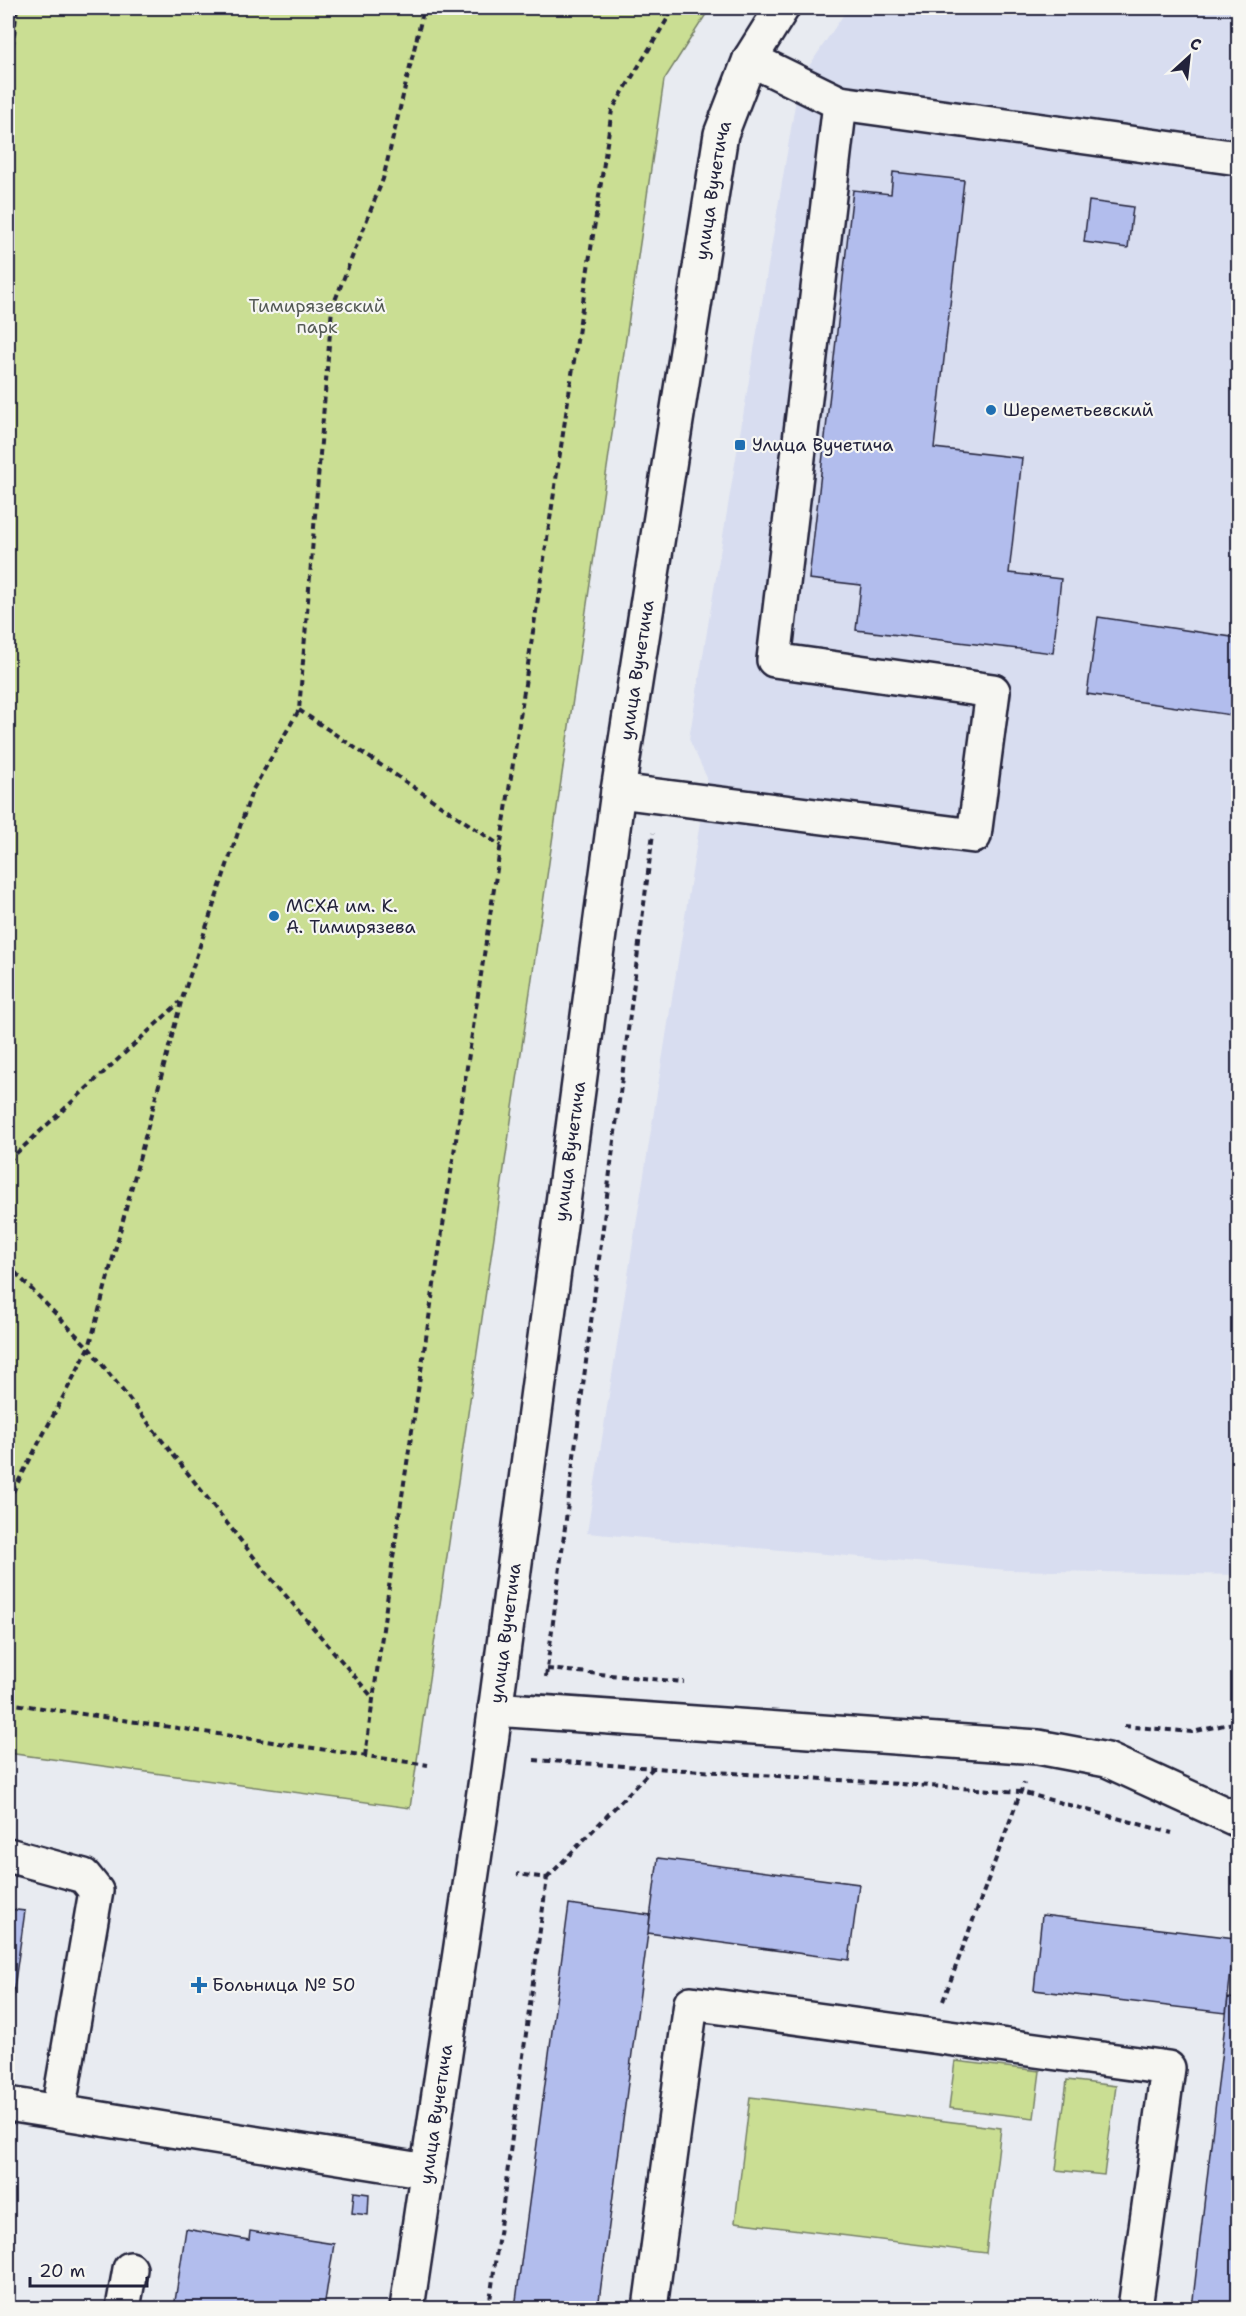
<svg xmlns="http://www.w3.org/2000/svg" width="1246" height="2316" font-family="'Shantell Sans',sans-serif">
<style>
.built{fill:#d8ddf0}
.green{fill:#cade93;stroke:#768067;stroke-width:1.5}
.building{fill:#b2bded;stroke:#22223b;stroke-width:1.5}
.lines{fill:none;stroke-linecap:round;stroke-linejoin:round}
.minor-casing{stroke:#22223b;stroke-width:38}
.path{stroke:#22223b;stroke-width:4;stroke-dasharray:6 4.5;stroke-linecap:butt}
.minor{stroke:#f6f6f2;stroke-width:33}
.poi-dot{fill:#1f6fb2;stroke:#f6f6f2;stroke-width:2}
.labels{text-anchor:middle;dominant-baseline:central;stroke-width:4.5;stroke-linejoin:round;paint-order:stroke}
.street-label{font-size:18px;fill:#22223b;stroke:#f6f6f2}
.park-label{font-size:18px;fill:#545a55;stroke:#f6f6f2}
.poi-label{font-size:18px;fill:#22223b;stroke:#f6f6f2;text-anchor:start}
</style>
<rect width="100%" height="100%" fill="#e8ebf1"/>
<filter id="ink" filterUnits="userSpaceOnUse"><feTurbulence type="fractalNoise" baseFrequency=".0167" numOctaves="2"/><feDisplacementMap in="SourceGraphic" scale="12" xChannelSelector="R" yChannelSelector="G"/><feConvolveMatrix kernelMatrix="1 2 1 2 8 2 1 2 1" color-interpolation-filters="sRGB"/></filter>
<g filter="url(#ink)">
<path class="built" d="M 848,8 L 1238,8 L 1238,1575 L 1007,1570 L 587,1533 L 707,778 L 689,739 L 799,81 Z"/>
<path class="green" d="M 8,8 L 710,8 L 664,80 L 410,1808 L 8,1753 Z
M 955,2061 L 1040,2071 L 1034,2118 L 949,2108 Z
M 1067,2080 L 1116,2086 L 1104,2175 L 1056,2170 Z
M 750,2097 L 1001,2128 L 986,2253 L 735,2222 Z"/>
<path class="building" d="M 893,172 L 964,180 L 934,448 L 1022,458 L 1009,573 L 1061,579 L 1053,653 L 856,630 L 861,585 L 809,579 L 853,190 L 891,194 Z
M 1089,201 L 1133,207 L 1128,248 L 1084,242 Z
M 1098,617 L 1238,638 L 1238,716 L 1087,694 Z
M 658,1858 L 859,1884 L 849,1960 L 648,1933 Z
M 569,1904 L 650,1915 L 648,1933 L 598,2308 L 515,2308 Z
M 8,1909 L 25,1911 L 8,2031 Z
M 1042,1915 L 1235,1938 L 1226,2013 L 1034,1990 Z
M 1228,1998 L 1238,1999 L 1238,2308 L 1192,2308 Z
M 354,2192 L 369,2194 L 368,2215 L 352,2213 Z
M 186,2229 L 249,2240 L 250,2231 L 334,2244 L 324,2308 L 174,2308 Z"/>
<g class="lines">
<g class="minor-casing">
<g id="minor">
<path d="M 750,59 L 840,103 L 1238,158"/>
<path d="M 618,791 L 974,836 L 993,691 L 774,660 L 840,103"/>
<path d="M 495,1709 L 1038,1747 L 1107,1760 L 1238,1820"/>
<path d="M 8,1855 L 84,1876 L 96,1891 L 58,2112"/>
<path d="M 8,2104 L 427,2171"/>
<path d="M 123,2308 L 130,2269"/>
<path id="s1" d="M 407,2308 L 487,1772 L 618,791 L 721,134 L 750,59 L 782,8"/>
<path d="M 650,2308 L 691,2003 L 1168,2068 L 1135,2308"/>
</g>
</g>
<path class="path" d="M 8,66 L 11,61 L 17,8
M 299,710 L 501,846
M 8,1161 L 180,1002
M 8,1265 L 89,1348 L 264,1570 L 373,1698
M 8,1501 L 89,1348 L 181,1002 L 252,791 L 299,710 L 332,308 L 383,179 L 424,8
M 547,1669 L 684,1682
M 546,1677 L 653,833
M 8,1703 L 428,1765
M 1124,1726 L 1192,1732 L 1238,1722
M 365,1756 L 399,1516 L 612,110 L 674,8
M 534,1760 L 1021,1792 L 1172,1833
M 547,1878 L 654,1767
M 943,2001 L 1024,1783
M 489,2308 L 547,1878 L 517,1874"/>
<use href="#minor" class="minor"/>
</g>
</g>
<g class="poi-dot">
<circle cx="991" cy="410" r="6"/>
<rect x="734" y="439" width="12" height="12" rx="3"/>
<circle cx="274" cy="916" r="6"/>
<path d="M196 1976h6v6h6v6h-6v6h-6v-6h-6v-6h6z"/>
</g>
<g class="labels">
<g class="street-label">
<text stroke="none"><textPath href="#s1" startOffset="2140">улица Вучетича</textPath></text>
<text stroke="none"><textPath href="#s1" startOffset="1654">улица Вучетича</textPath></text>
<text stroke="none"><textPath href="#s1" startOffset="1168">улица Вучетича</textPath></text>
<text stroke="none"><textPath href="#s1" startOffset="682">улица Вучетича</textPath></text>
<text stroke="none"><textPath href="#s1" startOffset="196">улица Вучетича</textPath></text>
</g>
<g class="park-label">
<text x="317" y="306">Тимирязевский<tspan x="317" dy="21">парк</tspan></text>
</g>
<g class="poi-label">
<text x="1003" y="410">Шереметьевский</text>
<text x="752" y="445">Улица Вучетича</text>
<text x="286" y="906">МСХА им. К.<tspan x="286" dy="21">А. Тимирязева</tspan></text>
<text x="212" y="1985">Больница № 50</text>
</g>
</g>
<rect width="1246" height="2316" fill="none" stroke="#f6f6f2" stroke-width="30"/>
<rect x="15" y="15" width="1216" height="2286" fill="none" stroke="#22223b" stroke-width="2" filter="url(#ink)"/>
<g transform="translate(1189 57) rotate(27)" stroke="#f6f6f2" stroke-width="4.5" paint-order="stroke">
<path d="M0-4.5L10 22L0 15L-10 22Z" fill="#22223b"/>
<text y="-9" font-size="16" font-weight="bold" text-anchor="middle" fill="#22223b">С</text>
</g>
<path d="M30 2277v9h117v-9" fill="none" stroke="#22223b" stroke-width="3"/>
<text x="39" y="2277" font-size="18" fill="#22223b" stroke="#f6f6f2" stroke-width="4.5" paint-order="stroke">20 m</text>
</svg>
